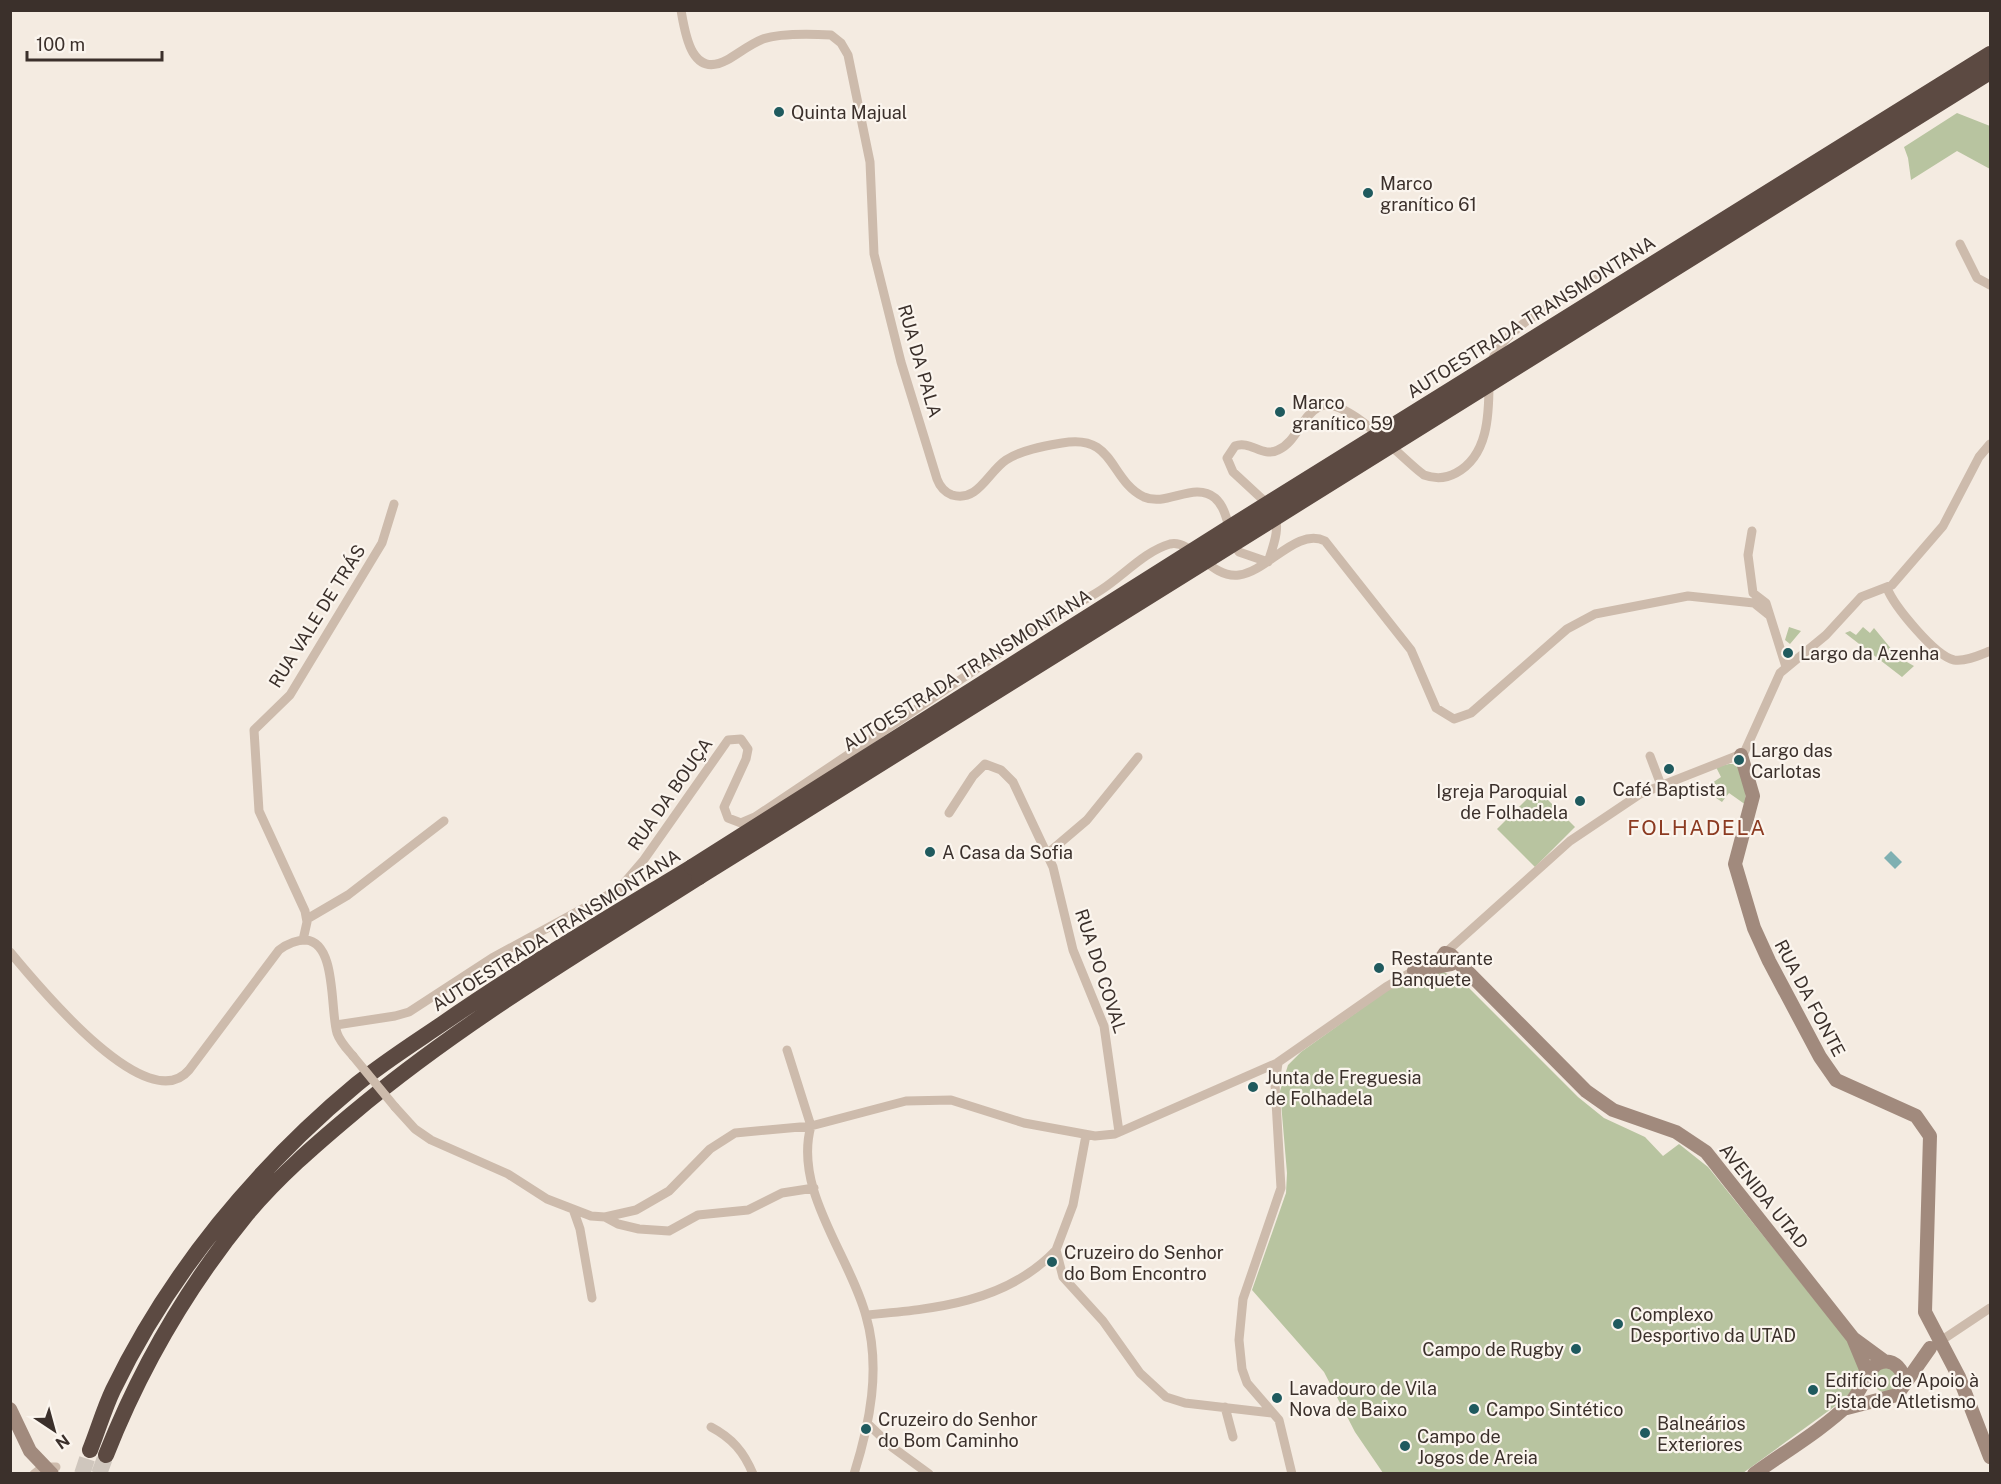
<svg xmlns="http://www.w3.org/2000/svg" width="2001" height="1484" font-family="'Public Sans',sans-serif">
<style>
.green{fill:#b8c4a0}
.water{fill:#7fb0b2}
.lines{fill:none;stroke-linecap:round;stroke-linejoin:round}
.highway-tunnel{stroke:#cfc6bd;stroke-width:16;stroke-dasharray:16 8;stroke-linecap:butt}
.street{stroke:#cdbbac;stroke-width:9}
.secondary{stroke:#a18a7d;stroke-width:14}
.highway{stroke:#5c4a42;stroke-width:16}
.street-bridge{stroke:#cdbbac;stroke-width:9}
.highway-bridge{stroke:#5c4a42;stroke-width:16}
.poi-dot{fill:#1f5a5e;stroke:#fbf5ee;stroke-width:2}
.labels{text-anchor:middle;dominant-baseline:central;stroke-width:4.5;stroke-linejoin:round;paint-order:stroke}
.poi-label{font-size:18px;fill:#3b302b;stroke:#fbf5ee;text-anchor:start}
.street-label{font-size:18px;fill:#3b302b;stroke:#fbf5ee}
.quarter-label{font-size:21px;letter-spacing:1.5px;fill:#8c3b22;stroke:#fbf5ee}
</style>
<rect width="100%" height="100%" fill="#f4ebe1"/>
<path class="green" d="M 1957,113 L 1990,126 L 1990,169 L 1957,151 L 1911,180 L 1908,158 L 1904,147 Z
M 1789,627 L 1801,631 L 1790,644 L 1785,640 Z
M 1863,627 L 1870,633 L 1874,628 L 1898,657 L 1914,666 L 1902,677 L 1845,633 L 1850,631 L 1856,635 Z
M 1729,764 L 1737,764 L 1745,774 L 1746,805 L 1729,793 L 1722,802 L 1703,789 L 1721,777 L 1716,767 Z
M 1537,789 L 1575,827 L 1535,867 L 1497,829 Z
M 1444,972 L 1464,983 L 1578,1097 L 1604,1118 L 1645,1137 L 1663,1156 L 1679,1144 L 1708,1167 L 1851,1345 L 1863,1375 L 1853,1390 L 1838,1404 L 1743,1473 L 1383,1473 L 1355,1432 L 1324,1372 L 1252,1290 L 1286,1193 L 1287,1173 L 1280,1091 L 1288,1065 L 1301,1052 L 1392,987 L 1429,974 Z
M1873 1380a12 12 0 1 1 24 0a12 12 0 1 1-24 0Z"/>
<path class="water" d="M 1891,851 L 1902,862 L 1895,869 L 1884,858 Z"/>
<g class="lines">
<path class="highway-tunnel" d="M 82,1474 L 90,1450
M 99,1474 L 106,1455"/>
<path class="street" d="M 681,10 C 685,33 691,79 727,60 C 738,54 750,44 763,39 C 781,33 812,34 831,35 L 841,43 L 848,55 L 870,162 L 874,254 L 901,362 L 937,479 C 940,487 944,492 952,495 C 978,503 988,472 1006,460 C 1021,450 1045,446 1062,443 C 1115,433 1109,480 1144,497 C 1167,507 1194,481 1215,498 C 1229,510 1228,536 1239,552 L 1268,562
M 1960,244 L 1977,278 L 1990,285
M 1491,364 C 1501,326 1572,294 1605,274
M 1752,531 L 1748,555 L 1753,593 L 1766,603 L 1786,667
M 1268,562 C 1274,544 1281,527 1273,509 L 1233,472 L 1227,458 L 1235,446 C 1250,440 1263,458 1278,450 C 1297,442 1301,416 1319,407 C 1345,393 1402,460 1424,475 C 1435,479 1445,479 1456,473 C 1488,456 1489,415 1489,383
M 1887,588 C 1894,606 1935,656 1954,660 C 1965,662 1980,655 1990,651
M 1650,756 L 1661,785
M 949,813 L 973,776 L 985,764 L 1001,770 L 1013,782 L 1053,867 L 1073,950 L 1104,1026 L 1119,1132
M 1047,854 L 1087,820 L 1138,757
M 307,919 L 348,895 L 444,821
M 303,940 L 307,922 L 305,911 L 259,811 L 254,730 L 290,695 L 382,543 L 394,504
M 10,952 C 36,983 147,1120 189,1070 L 279,950 C 287,944 296,940 306,940 C 337,943 330,1010 337,1033 C 340,1042 347,1049 353,1056
M 1444,954 L 1570,841 L 1640,794 L 1744,753 L 1780,673 L 1826,635 L 1861,597 L 1892,585 L 1943,526 L 1979,457 L 1990,444
M 336,1025 L 395,1016 L 409,1012 L 492,958 L 619,889 L 643,861 L 728,740 L 741,739 L 748,749 L 746,759 L 724,807 L 728,818 L 741,823 L 755,817 L 1054,617 C 1069,607 1086,600 1101,590 C 1123,576 1145,551 1170,544 C 1193,539 1210,579 1239,575 C 1268,571 1297,527 1325,541 L 1411,650 L 1436,708 L 1454,719 L 1471,713 L 1567,629 L 1595,614 L 1688,596 L 1754,603 L 1769,615
M 787,1050 L 811,1126
M 1278,1063 L 1275,1084 L 1281,1188 L 1243,1299 L 1239,1340 L 1242,1369 L 1247,1383 L 1279,1420 L 1292,1474
M 395,1107 L 415,1129 L 431,1140 L 508,1174 L 547,1199 L 591,1216 L 605,1217 L 636,1210 L 669,1191 L 710,1149 L 735,1133 L 811,1126 L 906,1101 L 951,1100 L 1024,1123 L 1095,1136 L 1115,1134 L 1277,1063 L 1386,987 L 1417,969
M 811,1126 C 793,1190 850,1256 866,1316 C 881,1368 870,1423 854,1474
M 1086,1135 L 1073,1205 L 1056,1250 L 1063,1277 L 1103,1321 L 1140,1373 L 1166,1397 L 1185,1403 L 1272,1413
M 573,1209 L 580,1229 L 592,1298
M 605,1217 L 618,1224 L 639,1229 L 669,1231 L 698,1215 L 748,1210 L 782,1193 L 814,1188
M 866,1315 C 934,1309 1006,1303 1056,1250
M 1939,1342 L 1990,1308
M 1225,1407 L 1233,1437
M 868,1424 L 892,1447 L 929,1474
M 711,1427 C 732,1438 744,1452 753,1474
M 34,1474 L 43,1467 L 56,1467"/>
<path class="secondary" d="M 1741,755 L 1753,796 L 1735,864 L 1754,928 L 1769,961 L 1820,1057 L 1836,1080 L 1916,1116 L 1930,1136 L 1925,1312 L 1959,1377 L 1990,1457
M 1447,964 L 1441,959 L 1445,953 L 1451,955 L 1586,1091 L 1613,1110 L 1676,1132 L 1706,1152 L 1853,1338 L 1868,1374
M 1414,971 L 1451,964
M 1854,1339 L 1884,1361
M 1847,1408 L 1897,1395 L 1930,1348
M 10,1409 L 30,1451 L 52,1474
M 1754,1474 C 1786,1451 1822,1430 1850,1403 C 1861,1392 1869,1366 1879,1363 C 1894,1357 1905,1371 1904,1385"/>
<path class="highway" d="M 90,1450 C 98,1430 104,1409 113,1390 C 170,1272 257,1167 357,1084 C 384,1062 414,1043 442,1024 C 523,968 608,918 692,867
M 106,1455 C 140,1369 188,1286 247,1214 C 278,1177 315,1145 352,1114 C 459,1024 581,952 699,877"/>
<path class="street-bridge" d="M 353,1056 L 395,1107"/>
<path class="highway-bridge" d="M 692,867 L 1227,529 L 1990,54
M 699,877 L 1990,72"/>
</g>
<g class="poi-dot">
<circle cx="779" cy="112" r="6"/>
<circle cx="1368" cy="193" r="6"/>
<circle cx="1280" cy="412" r="6"/>
<circle cx="1788" cy="653" r="6"/>
<circle cx="1739" cy="760" r="6"/>
<circle cx="1669" cy="769" r="6"/>
<circle cx="1580" cy="801" r="6"/>
<circle cx="930" cy="852" r="6"/>
<circle cx="1379" cy="968" r="6"/>
<circle cx="1253" cy="1087" r="6"/>
<circle cx="1052" cy="1262" r="6"/>
<circle cx="1618" cy="1324" r="6"/>
<circle cx="1576" cy="1349" r="6"/>
<circle cx="1813" cy="1390" r="6"/>
<circle cx="1277" cy="1398" r="6"/>
<circle cx="1474" cy="1409" r="6"/>
<circle cx="866" cy="1429" r="6"/>
<circle cx="1645" cy="1433" r="6"/>
<circle cx="1405" cy="1446" r="6"/>
</g>
<g class="labels">
<g class="poi-label">
<text x="791" y="112">Quinta Majual</text>
<text x="1380" y="183">Marco<tspan x="1380" dy="21">granítico 61</tspan></text>
<text x="1292" y="402">Marco<tspan x="1292" dy="21">granítico 59</tspan></text>
<text x="1800" y="653">Largo da Azenha</text>
<text x="1751" y="750">Largo das<tspan x="1751" dy="21">Carlotas</tspan></text>
<text x="1669" y="789" text-anchor="middle">Café Baptista</text>
<text x="1568" y="791" text-anchor="end">Igreja Paroquial<tspan x="1568" dy="21">de Folhadela</tspan></text>
<text x="942" y="852">A Casa da Sofia</text>
<text x="1391" y="958">Restaurante<tspan x="1391" dy="21">Banquete</tspan></text>
<text x="1265" y="1077">Junta de Freguesia<tspan x="1265" dy="21">de Folhadela</tspan></text>
<text x="1064" y="1252">Cruzeiro do Senhor<tspan x="1064" dy="21">do Bom Encontro</tspan></text>
<text x="1630" y="1314">Complexo<tspan x="1630" dy="21">Desportivo da UTAD</tspan></text>
<text x="1564" y="1349" text-anchor="end">Campo de Rugby</text>
<text x="1825" y="1380">Edifício de Apoio à<tspan x="1825" dy="21">Pista de Atletismo</tspan></text>
<text x="1289" y="1388">Lavadouro de Vila<tspan x="1289" dy="21">Nova de Baixo</tspan></text>
<text x="1486" y="1409">Campo Sintético</text>
<text x="878" y="1419">Cruzeiro do Senhor<tspan x="878" dy="21">do Bom Caminho</tspan></text>
<text x="1657" y="1423">Balneários<tspan x="1657" dy="21">Exteriores</tspan></text>
<text x="1417" y="1436">Campo de<tspan x="1417" dy="21">Jogos de Areia</tspan></text>
</g>
<g class="street-label">
<text transform="translate(1531 317) rotate(-32)">AUTOESTRADA TRANSMONTANA</text>
<text transform="translate(920 361) rotate(74)">RUA DA PALA</text>
<text transform="translate(317 616) rotate(-58)">RUA VALE DE TRÁS</text>
<text transform="translate(967 670) rotate(-32)">AUTOESTRADA TRANSMONTANA</text>
<text transform="translate(670 794) rotate(-55)">RUA DA BOUÇA</text>
<text transform="translate(556 930) rotate(-32)">AUTOESTRADA TRANSMONTANA</text>
<text transform="translate(1101 971) rotate(72)">RUA DO COVAL</text>
<text transform="translate(1810 998) rotate(62)">RUA DA FONTE</text>
<text transform="translate(1764 1196) rotate(51)">AVENIDA UTAD</text>
</g>
<g class="quarter-label">
<text x="1697" y="827">FOLHADELA</text>
</g>
</g>
<rect width="2001" height="1484" fill="none" stroke="#3b302b" stroke-width="24"/>
<g transform="translate(54 1430) rotate(144)" stroke="#fbf5ee" stroke-width="4.5" paint-order="stroke">
<path d="M0-4.5L10 22L0 15L-10 22Z" fill="#3b302b"/>
<text y="-9" font-size="16" font-weight="bold" text-anchor="middle" fill="#3b302b">N</text>
</g>
<path d="M27 51v9h135v-9" fill="none" stroke="#3b302b" stroke-width="3"/>
<text x="36" y="51" font-size="18" fill="#3b302b" stroke="#fbf5ee" stroke-width="4.5" paint-order="stroke">100 m</text>
</svg>
